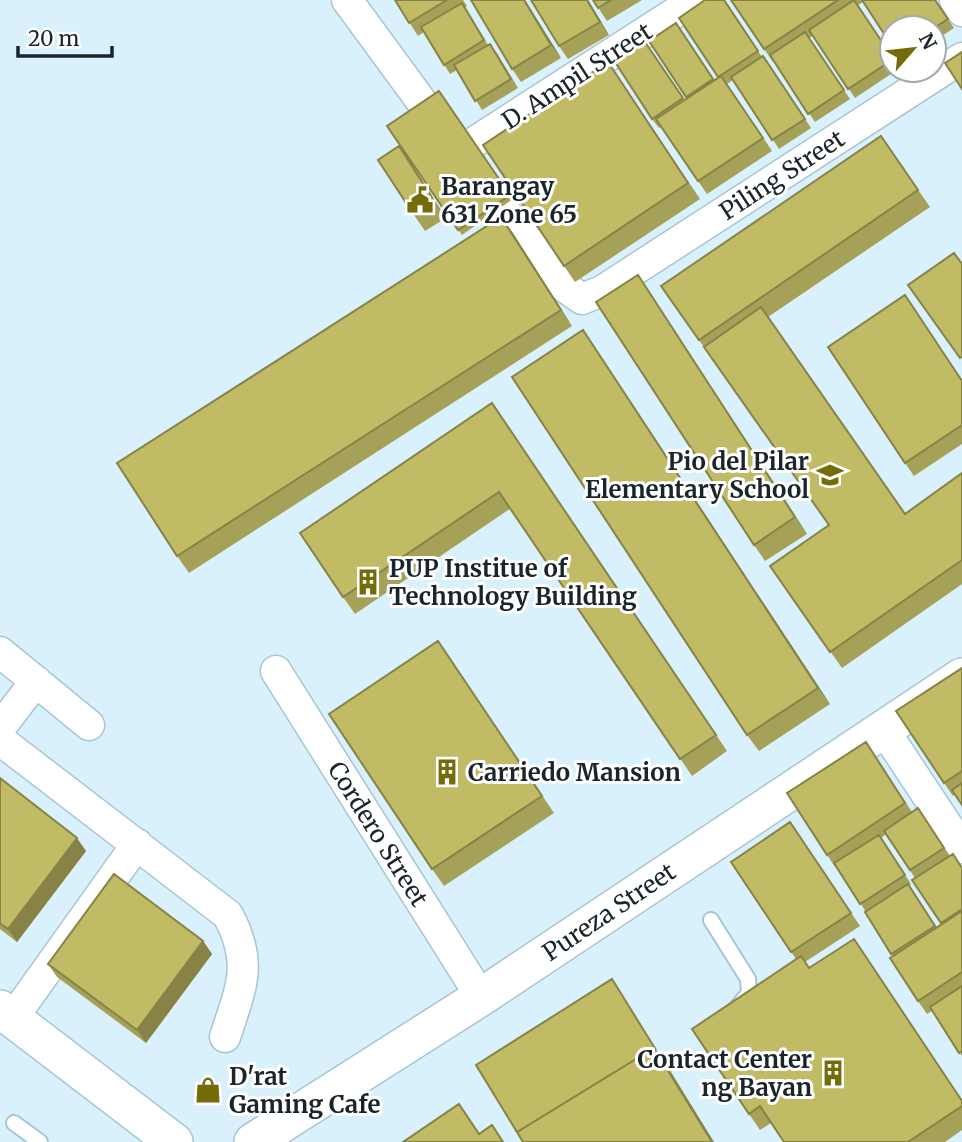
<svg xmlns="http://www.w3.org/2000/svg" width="962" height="1142" font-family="Merriweather,serif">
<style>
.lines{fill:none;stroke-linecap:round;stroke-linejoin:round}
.service-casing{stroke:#a8c5d2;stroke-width:18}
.minor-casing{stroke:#a8c5d2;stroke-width:33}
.tertiary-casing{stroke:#a8c5d2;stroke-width:40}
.service{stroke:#fff;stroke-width:14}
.minor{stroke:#fff;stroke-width:30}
.tertiary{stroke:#fff;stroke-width:37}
.wall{fill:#a6a158;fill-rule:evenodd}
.shaded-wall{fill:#878347}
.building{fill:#c1bb66;stroke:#878347;stroke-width:2}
.labels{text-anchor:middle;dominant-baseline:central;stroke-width:6;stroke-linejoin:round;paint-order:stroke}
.street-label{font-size:24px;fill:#1a252a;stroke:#fff}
.poi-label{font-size:24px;font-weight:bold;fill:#1a252a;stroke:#fff;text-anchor:start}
</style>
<rect width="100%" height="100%" fill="#d9f1fc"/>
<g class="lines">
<g class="service-casing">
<path id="service" d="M 711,920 L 748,979 L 749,993 L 738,1006
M 14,1123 L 40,1142"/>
</g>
<g class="minor-casing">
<path id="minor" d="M 347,0 L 446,135
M 955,0 L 962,11
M 459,152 L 695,0
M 476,175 L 565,287 L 582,299 L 602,291 L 962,58
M 0,652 L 89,725
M 276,671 L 481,997
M 0,728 L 36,681
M 884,730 L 962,848
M 0,740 L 228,915 C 254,964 241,987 225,1037
M 12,1019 L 137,844"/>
</g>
<g class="tertiary-casing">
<path id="tertiary" d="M 0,1009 L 174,1142
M 253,1142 L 481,997 L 962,677"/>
</g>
<use href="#service" class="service"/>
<use href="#minor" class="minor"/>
<use href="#tertiary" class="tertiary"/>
</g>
<path class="wall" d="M 395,0 L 463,0 L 467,6 L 465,8 L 488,45 L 497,53 L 518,88 L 482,110 L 457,70 L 450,74 L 424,32 L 418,36 Z
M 471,0 L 525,0 L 561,58 L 521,82 L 512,69 Z
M 588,0 L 609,35 L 568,59 L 559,46 Z
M 593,0 L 642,0 L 607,21 Z
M 724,0 L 762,57 L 770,65 L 811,128 L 779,149 L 733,80 L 727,84 L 772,151 L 707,194 L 661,127 L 659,128 L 652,119 L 645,42 L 684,100 L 687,99 L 649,41 L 676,23 L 714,80 L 719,78 L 679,18 Z
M 731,0 L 935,0 L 954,28 L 934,41 L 934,28 L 863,2 L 858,5 L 892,56 L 892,70 L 897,70 L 855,98 L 813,36 L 809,38 L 850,99 L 815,122 L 774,61 L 773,62 Z
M 608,62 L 700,199 L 575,282 L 564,266 Z
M 439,91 L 513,199 L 462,235 L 387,126 Z
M 881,136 L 930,207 L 768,317 L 905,514 L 962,473 L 962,584 L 842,668 L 770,566 L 829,525 L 661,286 Z
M 414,168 L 446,218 L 425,231 L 410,209 Z
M 501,217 L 572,326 L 189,573 L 177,556 Z
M 638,275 L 807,534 L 765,561 L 754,545 Z
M 594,346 L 830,704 L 759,751 L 747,735 Z
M 962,380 L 962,444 L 914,476 L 905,463 Z
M 492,403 L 727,751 L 692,776 L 511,508 L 355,614 L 343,597 Z
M 449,657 L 554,813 L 444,886 L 432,869 Z
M 962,668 L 962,805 L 955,794 L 953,796 L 944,783 Z
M 866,742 L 912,812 L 918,808 L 950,856 L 962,868 L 962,1056 L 932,1011 L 927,1014 L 918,1001 L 893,956 L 865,912 L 866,912 L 837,867 L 836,868 L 827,855 ZM 886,834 L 915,878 L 912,880 L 941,924 L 937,928 L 909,885 L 911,884 L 881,838 Z
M 0,778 L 86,851 L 17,942 L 0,929 Z
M 790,822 L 860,926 L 805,962 L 810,968 L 962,1100 L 962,1130 L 945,1142 L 784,1142 L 771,1123 L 760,1130 L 749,1114 L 796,959 L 731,862 Z
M 203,941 L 212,954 L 146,1043 L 57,977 L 48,964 Z"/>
<path class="shaded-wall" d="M 524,0 L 525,0 L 561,58 L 551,45 Z
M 587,0 L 588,0 L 609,35 L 600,22 Z
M 399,146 L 414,168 L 446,218 L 431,196 Z
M 501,217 L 513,233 L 572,326 L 561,310 Z
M 638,275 L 649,291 L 807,534 L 795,517 Z
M 583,330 L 594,346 L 830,704 L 818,688 Z
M 77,838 L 86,851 L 17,942 L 8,929 Z
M 203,941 L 212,954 L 146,1043 L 137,1030 Z
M 659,1055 L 666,1064 L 714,1142 L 712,1142 Z"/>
<path class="building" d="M 395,0 L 447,0 L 409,23 Z
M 471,0 L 524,0 L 551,45 L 512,69 Z
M 531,0 L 587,0 L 600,22 L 559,46 Z
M 593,0 L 611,0 L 598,8 Z
M 705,0 L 724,0 L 758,51 L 718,77 L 679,18 Z
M 731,0 L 838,0 L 764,49 Z
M 854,0 L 892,57 L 892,60 L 848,89 L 809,30 Z
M 862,0 L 935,0 L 948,19 L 934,28 L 892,28 L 892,46 Z
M 462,3 L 484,40 L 444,65 L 421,27 Z
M 676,23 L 713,79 L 686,97 L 649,41 Z
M 805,32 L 844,90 L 808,114 L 770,55 Z
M 645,42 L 683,98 L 652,119 L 615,62 Z
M 490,44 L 511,79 L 475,101 L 454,65 Z
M 962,52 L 962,89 L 945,63 Z
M 763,56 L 805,119 L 772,140 L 731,77 Z
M 608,62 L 688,183 L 564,266 L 483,145 Z
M 721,76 L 763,138 L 698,181 L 656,119 Z
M 439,91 L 510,195 L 458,230 L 387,126 Z
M 881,136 L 918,190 L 699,340 L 661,286 Z
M 399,146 L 431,196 L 410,209 L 378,160 Z
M 501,217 L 561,310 L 177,556 L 117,463 Z
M 954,253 L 962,264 L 962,357 L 960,358 L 908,285 Z
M 638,275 L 795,517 L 754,545 L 596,302 Z
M 905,295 L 962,381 L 962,425 L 905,463 L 828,347 Z
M 761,307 L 905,514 L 962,473 L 962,560 L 830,652 L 770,566 L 829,525 L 704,347 Z
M 583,330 L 818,688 L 747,735 L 512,377 Z
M 492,403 L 716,735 L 680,759 L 499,492 L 343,597 L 300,533 Z
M 438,641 L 542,796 L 432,869 L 329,714 Z
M 962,668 L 962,771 L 944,783 L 896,711 Z
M 866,742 L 905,803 L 827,855 L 787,793 Z
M 0,778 L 77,838 L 8,929 L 0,923 Z
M 962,783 L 962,805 L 952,790 Z
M 918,808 L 944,848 L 910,870 L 884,831 Z
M 790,822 L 851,913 L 791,952 L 731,862 Z
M 879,835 L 905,875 L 860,904 L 834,863 Z
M 953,854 L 962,868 L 962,909 L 941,923 L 912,880 Z
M 114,874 L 203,941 L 137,1030 L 48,964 Z
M 908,884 L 935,926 L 891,954 L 865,912 Z
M 962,911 L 962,972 L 918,1001 L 890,958 Z
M 854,939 L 962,1101 L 962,1106 L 908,1142 L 784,1142 L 760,1106 L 749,1114 L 692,1029 L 801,956 L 809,968 Z
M 612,979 L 656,1050 L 654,1048 L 517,1132 L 476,1065 Z
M 962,986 L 962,1051 L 959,1053 L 930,1007 Z
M 654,1048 L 712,1142 L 523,1142 L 517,1132 Z
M 459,1104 L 479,1134 L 492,1125 L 503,1142 L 403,1142 Z"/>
<defs>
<g id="civic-bare" transform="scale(2.1)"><path d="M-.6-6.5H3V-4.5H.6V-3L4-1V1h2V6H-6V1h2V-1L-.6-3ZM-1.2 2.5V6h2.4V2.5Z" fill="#736c08" stroke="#fff" stroke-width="2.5" paint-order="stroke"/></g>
<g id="school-bare" transform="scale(2.1)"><path d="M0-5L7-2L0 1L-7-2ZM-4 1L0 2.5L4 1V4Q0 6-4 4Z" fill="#736c08" stroke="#fff" stroke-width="2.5" paint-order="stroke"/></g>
<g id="building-bare" transform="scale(2.1)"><path d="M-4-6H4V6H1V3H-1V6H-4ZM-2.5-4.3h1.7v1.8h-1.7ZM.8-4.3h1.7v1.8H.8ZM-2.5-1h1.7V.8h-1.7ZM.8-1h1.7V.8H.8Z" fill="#736c08" stroke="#fff" stroke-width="2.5" paint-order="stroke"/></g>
<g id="shop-bare" transform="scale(2.1)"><path d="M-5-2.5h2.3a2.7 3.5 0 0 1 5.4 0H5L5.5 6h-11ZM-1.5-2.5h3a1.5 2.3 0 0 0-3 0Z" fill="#736c08" stroke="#fff" stroke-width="2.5" paint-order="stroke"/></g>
</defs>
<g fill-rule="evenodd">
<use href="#civic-bare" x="420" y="200"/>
<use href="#school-bare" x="830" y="475"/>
<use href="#building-bare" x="368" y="582"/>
<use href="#building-bare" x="447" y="772"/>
<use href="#building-bare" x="833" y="1073"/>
<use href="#shop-bare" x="208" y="1090"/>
</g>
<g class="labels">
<g class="street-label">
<text transform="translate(577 76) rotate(-33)">D. Ampil Street</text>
<text transform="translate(782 175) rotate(-33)">Piling Street</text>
<text transform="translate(378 834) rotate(58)">Cordero Street</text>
<text transform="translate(609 912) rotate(-34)">Pureza Street</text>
</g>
<g class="poi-label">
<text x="441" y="186">Barangay<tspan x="441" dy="28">631 Zone 65</tspan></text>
<text x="809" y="461" text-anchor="end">Pio del Pilar<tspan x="809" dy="28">Elementary School</tspan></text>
<text x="389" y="568">PUP Institue of<tspan x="389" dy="28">Technology Building</tspan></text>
<text x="468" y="772">Carriedo Mansion</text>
<text x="812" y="1059" text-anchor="end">Contact Center<tspan x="812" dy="28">ng Bayan</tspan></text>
<text x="229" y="1076">D'rat<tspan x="229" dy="28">Gaming Cafe</tspan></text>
</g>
</g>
<g transform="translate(913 49) rotate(62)"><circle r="33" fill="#ffffff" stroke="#a3a8aa" stroke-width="2"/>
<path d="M0-5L12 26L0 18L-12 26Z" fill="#736c08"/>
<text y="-10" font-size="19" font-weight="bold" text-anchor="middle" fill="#1a252a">N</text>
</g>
<path d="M18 46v10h94v-10" fill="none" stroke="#1a252a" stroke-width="3.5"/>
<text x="28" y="46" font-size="21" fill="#1a252a" stroke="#ffffff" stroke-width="5" paint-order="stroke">20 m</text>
</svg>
